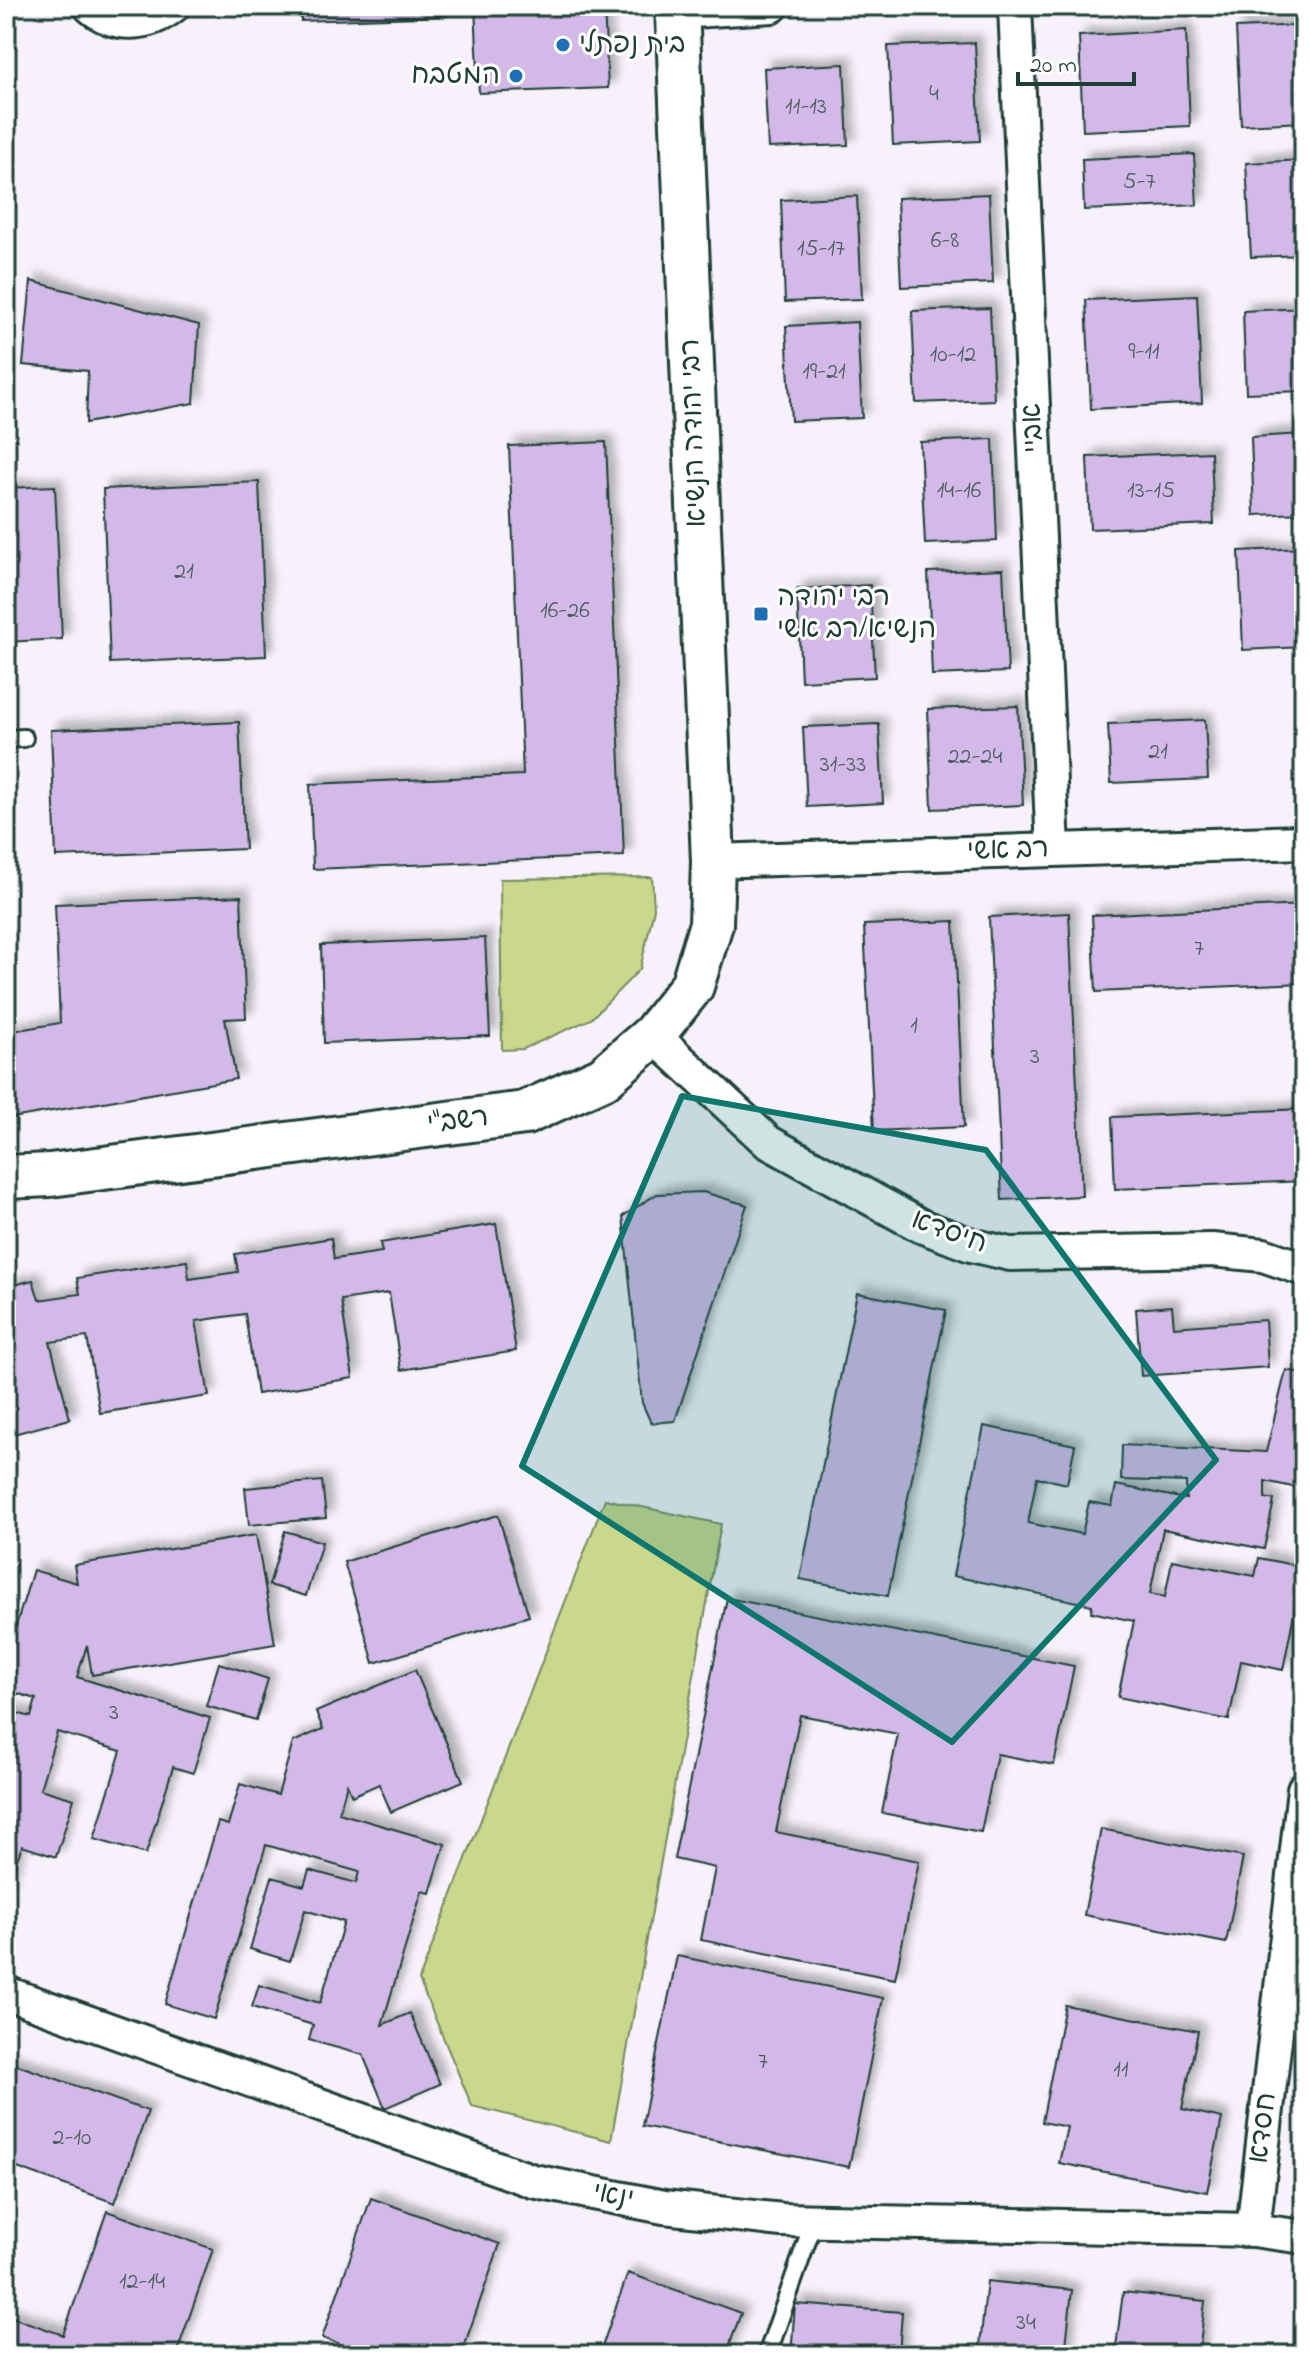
<svg xmlns="http://www.w3.org/2000/svg" width="1310" height="2361" font-family="'Indie Flower','Playpen Sans Hebrew',sans-serif">
<style>
.green{fill:#c9d88c;stroke:#748a60;stroke-width:2}
.building{fill:#d2b9e8;stroke:#1f3d34;stroke-width:2;filter:url(#shadow)}
.lines{fill:none;stroke-linecap:round;stroke-linejoin:round}
.service-casing{stroke:#1f3d34;stroke-width:22}
.minor-casing{stroke:#1f3d34;stroke-width:38}
.tertiary-casing{stroke:#1f3d34;stroke-width:48}
.service{stroke:#fff;stroke-width:16}
.minor{stroke:#fff;stroke-width:32}
.tertiary{stroke:#fff;stroke-width:42}
.marked{fill:#0f766e;fill-opacity:0.2;stroke:#0f766e;stroke-width:6;stroke-linejoin:round}
.poi-dot{fill:#1f6fb2;stroke:#fff;stroke-width:3}
.labels{text-anchor:middle;dominant-baseline:central;stroke-width:6;stroke-linejoin:round;paint-order:stroke}
.number-label{font-size:24px;fill:#4c5c61}
.poi-label{font-size:28px;fill:#1f3d34;stroke:#fff;text-anchor:start}
.street-label{font-size:28px;fill:#1f3d34;stroke:#fff}
</style>
<defs>
<filter id="shadow"><feDropShadow dx="7" dy="-7" stdDeviation="4" flood-color="#0004"/></filter>
</defs>
<rect width="100%" height="100%" fill="#f6f1fa"/>
<filter id="ink" filterUnits="userSpaceOnUse"><feTurbulence type="fractalNoise" baseFrequency=".0125" numOctaves="2"/><feDisplacementMap in="SourceGraphic" scale="16" xChannelSelector="R" yChannelSelector="G"/><feConvolveMatrix kernelMatrix="1 2 1 2 8 2 1 2 1" color-interpolation-filters="sRGB"/></filter>
<g filter="url(#ink)">
<path class="green" d="M 652,877 L 654,909 L 640,969 L 591,1019 L 523,1049 L 502,1050 L 500,879 Z
M 605,1499 L 721,1524 L 611,2141 L 472,2106 L 419,1980 Z"/>
<path class="building" d="M 300,6 L 447,6 L 447,16 L 301,21 Z
M 475,6 L 604,6 L 608,88 L 479,93 Z
M 1304,25 L 1304,122 L 1241,125 L 1236,28 Z
M 1186,30 L 1190,126 L 1083,131 L 1079,36 Z
M 975,43 L 980,141 L 893,145 L 888,46 Z
M 844,64 L 848,145 L 768,148 L 764,68 Z
M 1194,154 L 1197,205 L 1084,210 L 1082,159 Z
M 1304,160 L 1304,255 L 1251,257 L 1246,163 Z
M 989,194 L 993,283 L 901,287 L 897,198 Z
M 857,196 L 862,299 L 785,302 L 781,200 Z
M 31,281 L 199,325 L 194,403 L 86,423 L 88,371 L 23,365 Z
M 1197,295 L 1202,403 L 1091,409 L 1086,300 Z
M 990,308 L 994,400 L 916,403 L 912,311 Z
M 1304,308 L 1304,391 L 1246,393 L 1243,311 Z
M 857,322 L 862,418 L 791,421 L 786,326 Z
M 1304,434 L 1304,513 L 1254,515 L 1251,437 Z
M 993,439 L 997,541 L 925,544 L 920,442 Z
M 606,442 L 624,856 L 313,869 L 310,784 L 523,775 L 509,446 Z
M 1211,452 L 1214,524 L 1090,529 L 1087,457 Z
M 259,482 L 266,656 L 110,663 L 103,489 Z
M 55,486 L 62,639 L 6,642 L 6,488 Z
M 1304,548 L 1304,647 L 1243,650 L 1239,551 Z
M 1003,569 L 1008,672 L 932,675 L 928,572 Z
M 870,585 L 875,677 L 801,681 L 797,589 Z
M 1018,706 L 1023,805 L 932,809 L 928,709 Z
M 1205,720 L 1208,779 L 1111,783 L 1108,724 Z
M 239,722 L 245,849 L 56,857 L 51,730 Z
M 879,724 L 883,803 L 807,807 L 803,727 Z
M 241,896 L 246,1018 L 225,1019 L 236,1079 L 6,1119 L 6,1024 L 6,1032 L 60,1023 L 55,904 Z
M 1304,905 L 1304,983 L 1096,992 L 1092,915 Z
M 1069,913 L 1082,1196 L 1002,1200 L 989,917 Z
M 954,921 L 964,1127 L 874,1131 L 864,925 Z
M 485,938 L 490,1036 L 324,1043 L 321,945 Z
M 1304,1109 L 1304,1181 L 1115,1189 L 1112,1117 Z
M 703,1192 L 747,1205 L 675,1421 L 651,1423 L 642,1403 L 623,1216 L 657,1194 Z
M 496,1224 L 516,1351 L 401,1370 L 389,1293 L 341,1300 L 353,1378 L 257,1394 L 245,1314 L 196,1321 L 209,1396 L 100,1413 L 87,1337 L 50,1342 L 70,1419 L 6,1436 L 6,1287 L 33,1280 L 39,1300 L 80,1294 L 77,1278 L 187,1261 L 189,1279 L 238,1272 L 235,1254 L 331,1238 L 334,1259 L 382,1252 L 380,1243 Z
M 857,1293 L 946,1310 L 888,1596 L 800,1579 Z
M 1172,1306 L 1174,1327 L 1265,1320 L 1268,1367 L 1141,1376 L 1136,1309 Z
M 1286,1370 L 1304,1374 L 1304,1460 L 1297,1488 L 1265,1481 L 1265,1498 L 1274,1500 L 1264,1549 L 1163,1529 L 1150,1594 L 1165,1597 L 1172,1560 L 1255,1576 L 1259,1558 L 1303,1567 L 1283,1670 L 1241,1661 L 1229,1720 L 1118,1697 L 1134,1621 L 1091,1612 L 1092,1605 L 953,1576 L 984,1426 L 1075,1445 L 1067,1484 L 1037,1477 L 1028,1523 L 1082,1534 L 1089,1502 L 1112,1506 L 1116,1485 L 1186,1499 L 1186,1482 L 1121,1480 L 1122,1445 L 1266,1452 Z
M 322,1481 L 326,1518 L 249,1525 L 245,1488 Z
M 498,1515 L 529,1616 L 374,1663 L 344,1562 Z
M 285,1531 L 322,1542 L 306,1596 L 269,1585 Z
M 256,1535 L 275,1644 L 92,1675 L 87,1645 L 77,1677 L 210,1718 L 193,1773 L 173,1767 L 146,1854 L 94,1839 L 121,1751 L 57,1732 L 40,1789 L 74,1799 L 56,1857 L 22,1846 L 6,1891 L 6,1710 L 31,1717 L 36,1699 L 6,1690 L 6,1659 L 33,1570 L 77,1583 L 74,1565 Z
M 727,1598 L 1074,1666 L 1054,1765 L 997,1754 L 981,1832 L 882,1813 L 898,1734 L 800,1715 L 776,1832 L 919,1861 L 895,1979 L 701,1940 L 715,1868 L 674,1859 Z
M 219,1663 L 268,1679 L 256,1720 L 206,1706 Z
M 415,1670 L 463,1781 L 391,1812 L 379,1784 L 352,1796 L 347,1784 L 339,1813 L 445,1844 L 430,1893 L 422,1891 L 382,2025 L 410,2013 L 440,2084 L 385,2108 L 363,2055 L 309,2040 L 313,2025 L 252,2007 L 259,1985 L 320,2003 L 344,1922 L 305,1910 L 290,1961 L 250,1949 L 272,1877 L 304,1886 L 309,1870 L 356,1883 L 359,1872 L 266,1845 L 214,2019 L 165,2004 L 218,1822 L 228,1825 L 240,1784 L 278,1795 L 293,1742 L 323,1729 L 316,1712 Z
M 1101,1829 L 1243,1857 L 1226,1943 L 1084,1915 Z
M 677,1956 L 883,1998 L 849,2167 L 642,2126 Z
M 1065,2005 L 1198,2031 L 1182,2109 L 1222,2118 L 1207,2192 L 1059,2163 L 1067,2127 L 1042,2122 Z
M 6,2061 L 148,2111 L 115,2203 L 6,2164 Z
M 371,2198 L 500,2244 L 461,2355 L 371,2355 L 322,2338 Z
M 107,2211 L 213,2249 L 176,2355 L 6,2355 L 6,2315 L 63,2335 Z
M 628,2273 L 741,2313 L 726,2355 L 599,2355 Z
M 987,2281 L 1072,2290 L 1065,2355 L 979,2355 Z
M 1123,2292 L 1205,2301 L 1199,2355 L 1115,2355 Z
M 795,2304 L 902,2312 L 899,2355 L 791,2355 Z"/>
<g class="lines">
<g class="service-casing">
<path id="service" d="M 6,739 L 24,738
M 767,2355 L 814,2221"/>
</g>
<g class="minor-casing">
<path id="minor" d="M 90,6 C 115,28 148,26 173,6
M 1015,6 L 1053,850
M 677,12 L 772,6
M 713,861 L 1304,842
M 653,1035 L 768,1142 L 921,1226 L 971,1245 L 1010,1254 L 1212,1250 L 1263,1255 L 1304,1269
M 6,1993 L 533,2181 L 664,2207 L 782,2220 L 1253,2230 L 1304,2237
M 1253,2230 L 1304,1789"/>
</g>
<g class="tertiary-casing">
<path id="tertiary" d="M 6,1177 L 50,1175 L 525,1113 L 603,1078 L 653,1035 L 692,986 L 711,924 L 713,861 L 677,6"/>
</g>
<use href="#service" class="service"/>
<use href="#minor" class="minor"/>
<use href="#tertiary" class="tertiary"/>
</g>
</g>
<path class="marked" d="M 682,1096 L 986,1150 L 1216,1460 L 952,1742 L 522,1466 Z"/>
<g class="poi-dot">
<circle cx="563" cy="45" r="8"/>
<circle cx="516" cy="76" r="8"/>
<rect x="753" y="606" width="16" height="16" rx="4"/>
</g>
<g class="labels">
<g class="number-label">
<text x="934" y="94">4</text>
<text x="806" y="107">11-13</text>
<text x="1139" y="182">5-7</text>
<text x="945" y="241">6-8</text>
<text x="821" y="249">15-17</text>
<text x="1144" y="352">9-11</text>
<text x="953" y="355">10-12</text>
<text x="824" y="372">19-21</text>
<text x="959" y="491">14-16</text>
<text x="1151" y="491">13-15</text>
<text x="184" y="572">21</text>
<text x="565" y="611">16-26</text>
<text x="1158" y="752">21</text>
<text x="975" y="757">22-24</text>
<text x="843" y="765">31-33</text>
<text x="1199" y="949">7</text>
<text x="914" y="1026">1</text>
<text x="1035" y="1057">3</text>
<text x="114" y="1713">3</text>
<text x="763" y="2062">7</text>
<text x="1121" y="2070">11</text>
<text x="72" y="2138">2-10</text>
<text x="142" y="2282">12-14</text>
<text x="1026" y="2323">34</text>
</g>
<g class="poi-label">
<text x="579" y="45">בית נפתלי</text>
<text x="500" y="76" text-anchor="end">המטבח</text>
<text x="777" y="598">רבי יהודה<tspan x="777" dy="32">הנשיא/רב אשי</tspan></text>
</g>
<g class="street-label">
<text transform="translate(1034 428) rotate(-93)">אביי</text>
<text transform="translate(695 433) rotate(-92)">רבי יהודה הנשיא</text>
<text transform="translate(1008 851) rotate(-2)">רב אשי</text>
<text transform="translate(458 1122) rotate(-7)">רשב"י</text>
<text transform="translate(949 1233) rotate(20)">חיסדא</text>
<text transform="translate(1264 2128) rotate(-83)">חסדא</text>
<text transform="translate(613 2197) rotate(11)">ינאי</text>
</g>
</g>
<rect width="1310" height="2361" fill="none" stroke="#fff" stroke-width="32"/>
<rect x="16" y="16" width="1278" height="2329" fill="none" stroke="#1f3d34" stroke-width="3" filter="url(#ink)"/>
<path d="M1018 72v12h116v-12" fill="none" stroke="#1f3d34" stroke-width="4"/>
<text x="1030" y="72" font-size="24" fill="#1f3d34" stroke="#ffffff" stroke-width="6" paint-order="stroke">20 m</text>
</svg>
